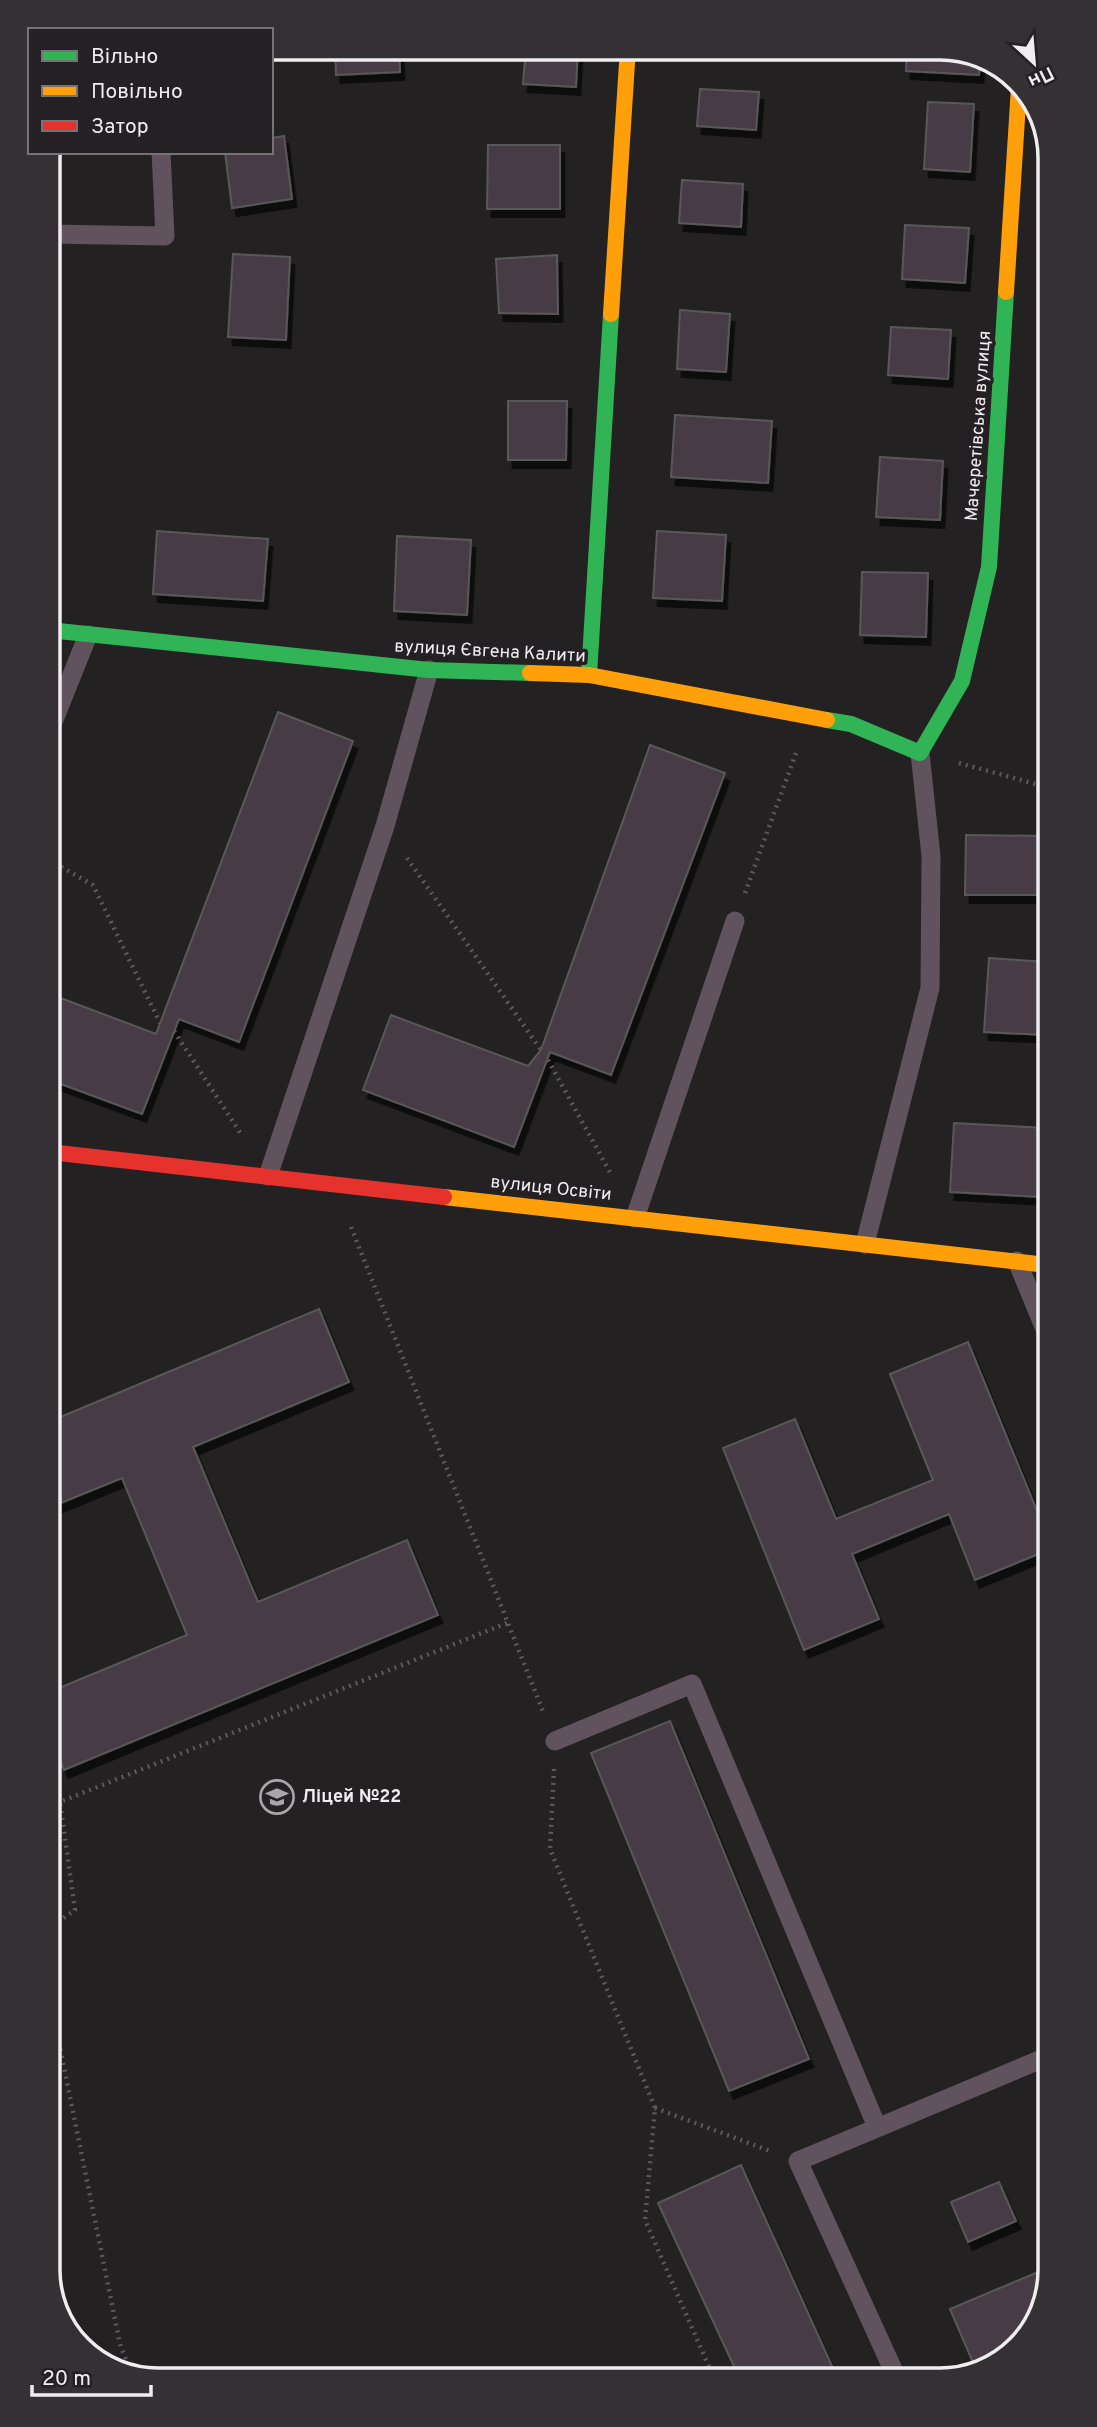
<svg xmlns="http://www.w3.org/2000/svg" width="1097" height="2427" font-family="Overpass,sans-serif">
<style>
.building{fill:#473b44;stroke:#595859;stroke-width:2;filter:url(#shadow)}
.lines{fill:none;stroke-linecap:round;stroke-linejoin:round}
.path{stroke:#5f575d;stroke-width:4.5;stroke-dasharray:2 5;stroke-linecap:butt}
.lane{stroke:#60535d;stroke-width:19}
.fast{stroke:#30b455;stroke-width:16}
.slow{stroke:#ff9f0a;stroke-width:16}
.jam{stroke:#e5322d;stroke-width:16}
.labels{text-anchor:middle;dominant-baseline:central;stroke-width:7;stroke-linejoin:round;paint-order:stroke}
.street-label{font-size:18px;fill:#f0edef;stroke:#242023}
.poi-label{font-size:18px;font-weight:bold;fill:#f0edef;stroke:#242023;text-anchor:start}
.rim{fill:none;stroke:#f0edef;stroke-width:3.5}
</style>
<defs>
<filter id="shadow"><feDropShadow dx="4.5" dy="8" stdDeviation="0" flood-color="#0009"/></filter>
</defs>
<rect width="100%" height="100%" fill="#232122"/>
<path class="building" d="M 335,47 L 399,47 L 400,72 L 336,75 Z
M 526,47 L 578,47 L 576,87 L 523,84 Z
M 907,48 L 947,48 L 980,60 L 979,75 L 906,71 Z
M 700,89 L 759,92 L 756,130 L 697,126 Z
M 928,102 L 974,104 L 970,172 L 924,169 Z
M 284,136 L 292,199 L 232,208 L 225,152 L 271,152 L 271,138 Z
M 488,145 L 560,145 L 560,209 L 487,209 Z
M 682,180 L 743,184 L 741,227 L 679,223 Z
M 905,225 L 969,228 L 965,283 L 902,279 Z
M 233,254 L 290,257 L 286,340 L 228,337 Z
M 557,255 L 558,314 L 499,313 L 496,259 Z
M 680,310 L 730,314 L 726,372 L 677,369 Z
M 891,327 L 951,330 L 948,379 L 888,375 Z
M 508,401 L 567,401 L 566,460 L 508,460 Z
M 675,415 L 772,421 L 768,483 L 671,477 Z
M 880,457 L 943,461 L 940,520 L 876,517 Z
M 157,531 L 268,539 L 263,601 L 153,594 Z
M 657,531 L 726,535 L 722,601 L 653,598 Z
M 397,536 L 471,540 L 467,615 L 394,611 Z
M 862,572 L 928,573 L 926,637 L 860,635 Z
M 278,712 L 353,741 L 239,1042 L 179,1019 L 142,1114 L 50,1080 L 50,994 L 156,1034 Z
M 650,745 L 725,773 L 611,1075 L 550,1052 L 514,1147 L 363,1090 L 391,1015 L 528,1066 L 541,1050 Z
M 966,835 L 1044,836 L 1043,895 L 965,895 Z
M 989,958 L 1046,962 L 1046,1035 L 984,1032 Z
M 954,1123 L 1044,1128 L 1040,1197 L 950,1192 Z
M 319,1309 L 349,1382 L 193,1447 L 258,1602 L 407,1540 L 438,1615 L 64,1770 L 52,1741 L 52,1691 L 187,1635 L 122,1478 L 51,1507 L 51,1421 Z
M 968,1342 L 1048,1538 L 1048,1550 L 975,1580 L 949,1514 L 852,1554 L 879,1619 L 804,1650 L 723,1448 L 795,1419 L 836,1519 L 933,1480 L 890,1374 Z
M 670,1721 L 809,2059 L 729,2091 L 591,1753 Z
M 1049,2109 L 1049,2140 L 1038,2114 Z
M 741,2165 L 836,2375 L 738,2375 L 658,2203 Z
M 999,2182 L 1016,2221 L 968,2242 L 951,2202 Z
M 1050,2267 L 1031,2331 L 977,2372 L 950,2309 Z"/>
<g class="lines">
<path class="path" d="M 959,763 L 1046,787
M 407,858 L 541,1050
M 49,860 L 93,885 L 160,1023
M 745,893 L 796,753
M 174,1031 L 241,1134
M 548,1060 L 611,1174
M 351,1227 L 544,1714
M 554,1769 L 550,1849 L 655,2108 L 645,2220 L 713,2376
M 52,1795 L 60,1802 L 507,1623
M 52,1926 L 75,1910 L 60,1802
M 52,2008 L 120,2344 L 131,2373
M 655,2108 L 770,2151"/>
<path class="lane" d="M 48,234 L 165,236 L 161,152
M 49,732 L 88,635
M 268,1176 L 385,826 L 429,670
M 635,1218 L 735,921
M 865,1244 L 930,988 L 931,856 L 920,753
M 1017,1261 L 1047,1334
M 555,1741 L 692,1684 L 877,2127
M 895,2374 L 798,2161 L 1049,2056"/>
<path class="fast" d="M 49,630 L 429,670 L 530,673
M 589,675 L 611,314
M 827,720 L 851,724 L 920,753 L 962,681 L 989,567 L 1006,292"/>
<path class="slow" d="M 1006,292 L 1019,87
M 611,314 L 628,47
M 530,673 L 589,675 L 827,720
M 444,1197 L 1047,1265"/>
<path class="jam" d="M 50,1152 L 444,1197"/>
</g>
<defs>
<g id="school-ring" transform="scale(1.75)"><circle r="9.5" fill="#242023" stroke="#a8a6a7" stroke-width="1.5"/><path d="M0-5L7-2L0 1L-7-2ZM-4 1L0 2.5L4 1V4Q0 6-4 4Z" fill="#a8a6a7"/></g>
</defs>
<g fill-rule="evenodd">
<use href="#school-ring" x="277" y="1797"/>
</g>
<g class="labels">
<g class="street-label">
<text transform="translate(979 426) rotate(-86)">Мачеретівська вулиця</text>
<text transform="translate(490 652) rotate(3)">вулиця Євгена Калити</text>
<text transform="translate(551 1189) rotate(6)">вулиця Освіти</text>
</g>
<g class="poi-label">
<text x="302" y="1797">Ліцей №22</text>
</g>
</g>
<path d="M0 0H1097V2427H0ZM158 60H940A98 98 0 0 1 1038 158V2270A98 98 0 0 1 940 2368H158A98 98 0 0 1 60 2270V158A98 98 0 0 1 158 60Z" fill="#343033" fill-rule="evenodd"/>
<path class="rim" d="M158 60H940A98 98 0 0 1 1038 158V2270A98 98 0 0 1 940 2368H158A98 98 0 0 1 60 2270V158A98 98 0 0 1 158 60Z"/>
<rect x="28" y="28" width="245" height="126" fill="#242023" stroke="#767275" stroke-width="2"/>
<rect x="42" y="51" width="35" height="10" fill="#30b455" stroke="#767275" stroke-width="2"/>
<text x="91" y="63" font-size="21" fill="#f0edef">Вільно</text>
<rect x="42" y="86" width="35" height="10" fill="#ff9f0a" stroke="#767275" stroke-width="2"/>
<text x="91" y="98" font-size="21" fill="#f0edef">Повільно</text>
<rect x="42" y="121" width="35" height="10" fill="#e5322d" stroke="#767275" stroke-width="2"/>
<text x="91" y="133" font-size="21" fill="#f0edef">Затор</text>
<g transform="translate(1034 63) rotate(154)" stroke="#242023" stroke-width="5" paint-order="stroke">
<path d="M0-5L12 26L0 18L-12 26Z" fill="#f0edef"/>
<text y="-10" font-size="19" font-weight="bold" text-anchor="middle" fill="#f0edef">Пн</text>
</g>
<path d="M32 2385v10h119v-10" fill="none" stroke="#f0edef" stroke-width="3.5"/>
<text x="42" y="2385" font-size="21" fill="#f0edef" stroke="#242023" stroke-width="5" paint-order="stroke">20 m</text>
</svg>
